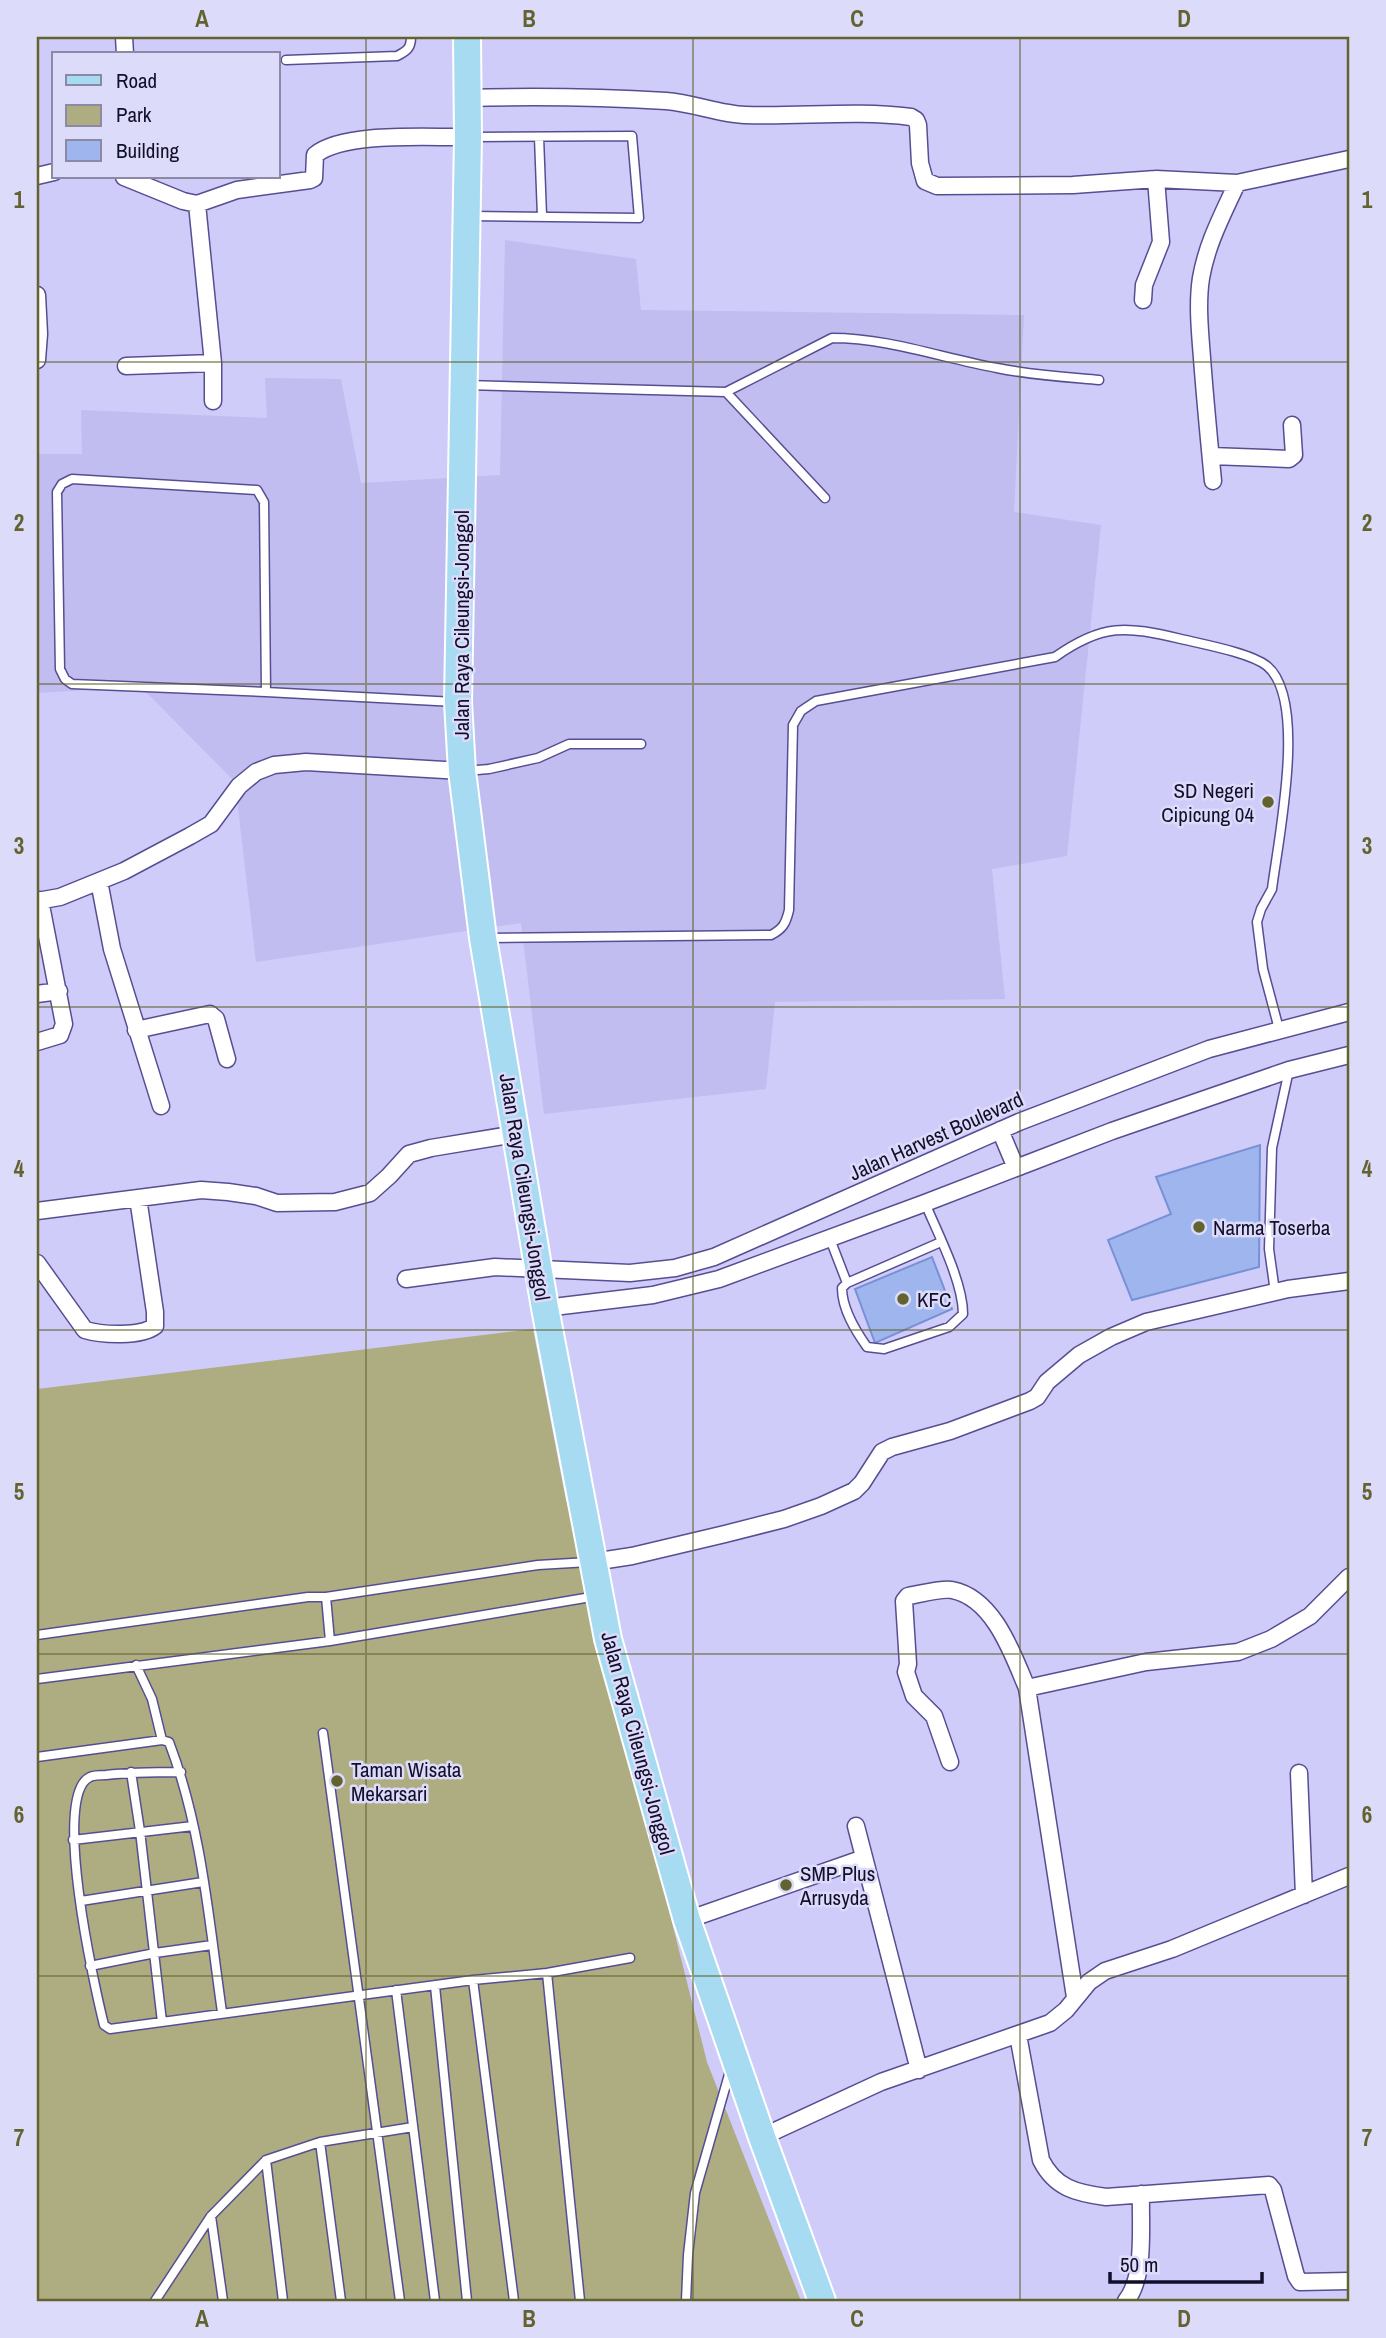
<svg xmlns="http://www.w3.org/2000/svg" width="1386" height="2338" font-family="'Archivo Narrow',sans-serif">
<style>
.built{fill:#c1bdf0}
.green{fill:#adad81}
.building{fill:#9fb5ed;stroke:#7891d6;stroke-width:2}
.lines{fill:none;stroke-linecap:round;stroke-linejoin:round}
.service-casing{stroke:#574e91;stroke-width:11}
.minor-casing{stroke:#574e91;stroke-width:19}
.primary-casing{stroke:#fff;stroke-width:30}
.service{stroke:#fff;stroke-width:8}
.minor{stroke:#fff;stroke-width:16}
.primary{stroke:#a6dbf2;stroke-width:26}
.grid{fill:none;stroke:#63632f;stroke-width:2;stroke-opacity:0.55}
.poi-dot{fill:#63632f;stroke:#dcdbfa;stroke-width:2.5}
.labels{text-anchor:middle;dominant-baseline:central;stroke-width:5;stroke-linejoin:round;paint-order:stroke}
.street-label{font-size:21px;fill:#130e29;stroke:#dcdbfa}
.poi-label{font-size:21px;fill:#130e29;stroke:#dcdbfa;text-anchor:start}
.neatline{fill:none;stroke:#63632f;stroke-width:2.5}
.grid-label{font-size:23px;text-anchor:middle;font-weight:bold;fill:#63632f}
</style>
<rect width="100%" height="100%" fill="#cfccfa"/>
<path class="built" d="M 505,240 L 636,259 L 641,310 L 1024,315 L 1014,512 L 1101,525 L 1067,856 L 992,869 L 1005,999 L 775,1002 L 766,1089 L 544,1114 L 521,923 L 256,962 L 235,782 L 141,687 L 37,693 L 37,454 L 82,454 L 81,410 L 267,418 L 265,378 L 341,379 L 361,483 L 500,475 Z"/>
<path class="green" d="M 533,1329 L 566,1500 L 707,2062 L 801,2301 L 37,2301 L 37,1389 Z"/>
<path class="building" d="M 1260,1145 L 1259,1267 L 1132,1300 L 1108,1240 L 1171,1214 L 1156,1177 Z
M 932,1257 L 952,1309 L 875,1343 L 855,1289 Z"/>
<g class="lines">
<g class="service-casing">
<path id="service" d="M 286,60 L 397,56 C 407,51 411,48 411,37
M 539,137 L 542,216
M 470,216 L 639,218 L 632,136 L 474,137
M 466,385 L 726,392 L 832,338 C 888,338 942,358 997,368 C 1031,375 1065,377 1099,380
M 726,392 L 825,498
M 266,692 L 72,684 L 65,679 L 60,669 L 57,492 L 62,484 L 72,479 L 257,490 L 264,502 L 266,692 L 455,702
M 465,771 L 489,769 L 538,758 L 569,744 L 641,744
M 486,938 L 771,935 C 783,929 786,923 789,910 L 793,725 L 801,711 L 816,701 L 1055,657 C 1103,623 1126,626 1181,639 C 1202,644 1251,653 1267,666 C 1308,700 1278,840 1272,889 L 1261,909 L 1257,922 L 1263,969 L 1279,1029
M 925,1203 C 938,1234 963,1282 963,1314 L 949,1327 L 884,1349 L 867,1347 C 855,1330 842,1309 842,1288 L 847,1283 L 941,1242
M 830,1239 L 847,1283
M 1275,1292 L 1269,1249 L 1272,1148 L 1289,1070
M 326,1597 L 330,1641
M 37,1635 L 308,1597 L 326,1597 L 538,1565 L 589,1562
M 136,1665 L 152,1699 L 162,1740
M 37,1679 L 330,1641 L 597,1596
M 323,1733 L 400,2301
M 37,1757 L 162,1740 L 169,1742 C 202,1828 209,1922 222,2012
M 131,1772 L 140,1831 L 162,2022
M 181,1772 C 156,1772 131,1772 106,1775 C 102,1775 94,1775 90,1777 C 51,1794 95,1989 104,2025 L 110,2029 L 473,1980 L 547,1973 L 630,1958
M 73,1840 L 193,1826
M 81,1901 L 203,1882
M 90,1966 L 155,1953 L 212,1945
M 547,1973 L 580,2301
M 473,1980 L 514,2301
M 435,1986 L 467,2301
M 396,1990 L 435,2301
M 320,2142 L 341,2301
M 266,2160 L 283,2301
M 211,2216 L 223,2301
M 155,2301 L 211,2216 L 266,2160 L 320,2142 L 413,2127
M 686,2301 L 688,2255 L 695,2193 L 730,2071"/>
</g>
<g class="minor-casing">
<path id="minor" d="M 124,37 L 125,54
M 468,98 C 534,96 600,97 666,101 C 693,103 719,114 745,115 C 800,117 856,110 911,117 L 916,120 L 918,125 L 920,163 L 925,181 L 937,186 L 1073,185 L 1156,179 L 1237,183 L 1349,159
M 37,176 L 54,172
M 124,177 L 183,201 L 197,204 L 237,190 L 310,180 L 314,178 L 315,155 C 344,131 430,138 468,137
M 197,204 L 213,363 L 213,401
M 37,295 L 39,334 L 37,360
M 1143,300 L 1144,285 L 1161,242 L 1156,179
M 126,366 L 213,363
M 1211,456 L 1289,459 L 1294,455 L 1292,425
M 1213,481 C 1209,440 1205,399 1202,358 C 1200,332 1197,304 1201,278 C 1207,243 1223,214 1237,183
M 99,881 L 112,949 L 161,1106
M 37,901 L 60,897 L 124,871 L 190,836 L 211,824 L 239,786 L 256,772 L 274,765 L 306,762 L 462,771
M 37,994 L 59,991
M 136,1030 L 210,1014 L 216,1019 L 227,1059
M 37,1042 L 60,1035 L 64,1024 L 40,900
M 1000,1130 L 1016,1168
M 37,1211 L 201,1190 L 228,1192 L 256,1196 L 277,1203 L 335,1202 L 370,1193 L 389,1176 L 409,1154 L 431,1148 L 516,1134
M 37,1263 L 85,1330 C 102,1335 141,1337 155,1326 L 155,1312 L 138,1198
M 406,1279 L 495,1267 L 630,1273 L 675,1268 L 714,1257 L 1019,1122 L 1209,1049 L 1349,1012
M 545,1308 L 653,1295 L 719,1279 L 925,1203 L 1112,1131 L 1289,1070 L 1349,1055
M 593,1562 L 632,1556 L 725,1534 L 784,1519 L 821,1506 L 854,1491 L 862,1483 L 882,1452 L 892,1447 L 950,1431 L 1030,1401 L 1037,1397 L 1047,1382 L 1079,1355 L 1111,1337 L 1146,1322 L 1288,1289 L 1349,1281
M 1027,1688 L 1146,1662 L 1238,1652 L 1271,1639 L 1310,1616 L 1349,1577
M 950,1762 L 934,1716 L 914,1696 L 906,1672 L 908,1664 L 904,1601 L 908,1596 C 920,1594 942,1588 952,1590 C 994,1598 1013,1655 1027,1688 L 1075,1997
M 1299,1773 L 1304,1895
M 856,1826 L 919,2070
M 687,1920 L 864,1858
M 1018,2035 L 1041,2160 C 1055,2188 1076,2193 1106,2197 L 1269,2185 L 1273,2190 L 1296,2276 L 1300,2282 L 1349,2281
M 762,2137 L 881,2082 L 1050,2023 L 1066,2010 L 1089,1982 L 1105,1971 L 1172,1949 L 1349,1876
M 1126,2301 C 1146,2276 1140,2225 1141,2194"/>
</g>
<g class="primary-casing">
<path id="primary" d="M 467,37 L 468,137 L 458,702 L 462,771 L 483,938 L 545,1308 L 608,1639 L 687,1920 L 762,2137 L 822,2301"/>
</g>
<use href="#service" class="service"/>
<use href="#minor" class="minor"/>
<use href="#primary" class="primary"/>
</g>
<path class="grid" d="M 366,37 L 366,2301M 693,37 L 693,2301M 1020,37 L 1020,2301M 37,362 L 1349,362M 37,684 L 1349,684M 37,1007 L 1349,1007M 37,1330 L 1349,1330M 37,1654 L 1349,1654M 37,1976 L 1349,1976"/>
<g class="poi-dot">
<circle cx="1268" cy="802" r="7"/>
<circle cx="1199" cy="1227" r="7"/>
<circle cx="903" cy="1299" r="7"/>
<circle cx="337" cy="1781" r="7"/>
<circle cx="786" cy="1885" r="7"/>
</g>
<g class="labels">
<g class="street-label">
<text transform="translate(461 625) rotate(-90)">Jalan Raya Cileungsi-Jonggol</text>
<text transform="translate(936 1136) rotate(-24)">Jalan Harvest Boulevard</text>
<text transform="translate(525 1187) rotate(81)">Jalan Raya Cileungsi-Jonggol</text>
<text transform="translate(638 1743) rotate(75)">Jalan Raya Cileungsi-Jonggol</text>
</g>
<g class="poi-label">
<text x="1254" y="790" text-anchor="end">SD Negeri<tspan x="1254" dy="24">Cipicung 04</tspan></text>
<text x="1213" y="1227">Narma Toserba</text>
<text x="917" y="1299">KFC</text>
<text x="351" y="1769">Taman Wisata<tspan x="351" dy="24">Mekarsari</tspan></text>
<text x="800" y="1873">SMP Plus<tspan x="800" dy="24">Arrusyda</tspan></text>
</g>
</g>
<rect width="1386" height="2338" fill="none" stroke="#dcdbfa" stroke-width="77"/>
<rect x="52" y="52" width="228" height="126" fill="#dcdbfa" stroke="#8c89a6" stroke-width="2"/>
<rect x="66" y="75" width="35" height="10" fill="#a6dbf2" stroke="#8c89a6" stroke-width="2"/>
<text x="116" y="88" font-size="21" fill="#130e29">Road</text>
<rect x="66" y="105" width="35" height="21" fill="#adad81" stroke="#8c89a6" stroke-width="2"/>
<text x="116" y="122" font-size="21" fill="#130e29">Park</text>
<rect x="66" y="140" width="35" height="21" fill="#9fb5ed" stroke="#8c89a6" stroke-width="2"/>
<text x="116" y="158" font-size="21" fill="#130e29">Building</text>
<path d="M1110 2272v10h152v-10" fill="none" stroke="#130e29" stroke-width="3.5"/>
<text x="1120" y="2272" font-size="21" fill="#130e29" stroke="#dcdbfa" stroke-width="5" paint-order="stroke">50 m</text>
<rect x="38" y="38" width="1310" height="2262" class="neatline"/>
<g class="grid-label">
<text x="202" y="27">A</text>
<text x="529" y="27">B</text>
<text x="857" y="27">C</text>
<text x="1184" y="27">D</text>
<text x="19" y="208">1</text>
<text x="1367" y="208">1</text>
<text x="19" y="531">2</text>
<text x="1367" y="531">2</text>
<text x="19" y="854">3</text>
<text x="1367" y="854">3</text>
<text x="19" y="1177">4</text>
<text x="1367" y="1177">4</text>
<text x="19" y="1500">5</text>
<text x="1367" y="1500">5</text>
<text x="19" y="1823">6</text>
<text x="1367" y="1823">6</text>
<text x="19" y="2146">7</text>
<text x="1367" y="2146">7</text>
<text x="202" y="2327">A</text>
<text x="529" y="2327">B</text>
<text x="857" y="2327">C</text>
<text x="1184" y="2327">D</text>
</g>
</svg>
